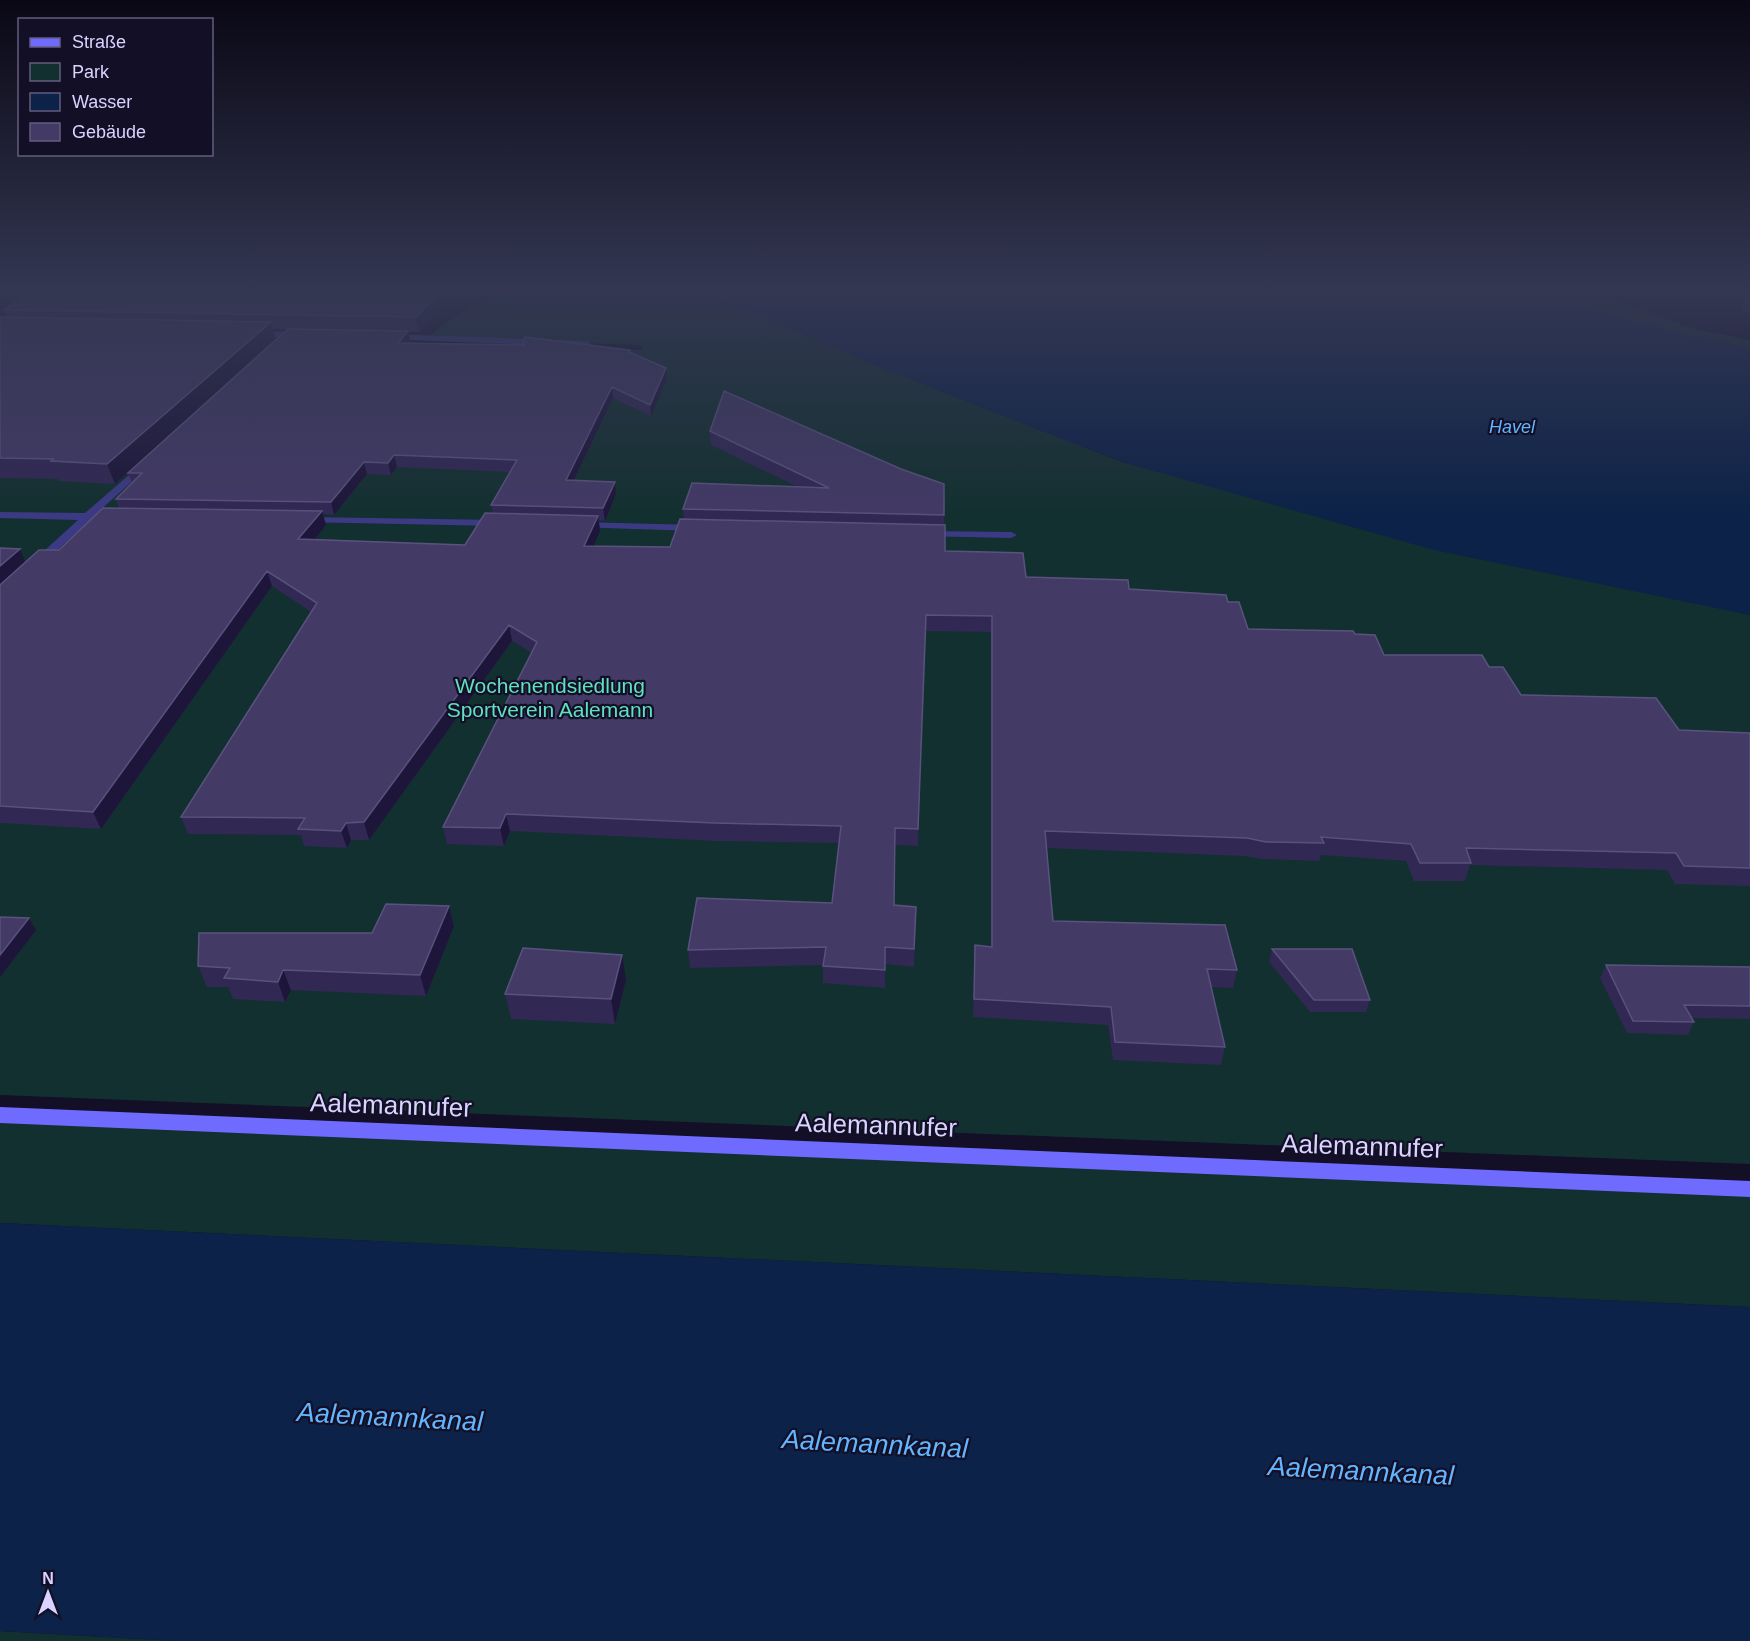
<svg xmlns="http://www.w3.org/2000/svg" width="1750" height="1641" font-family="Arial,sans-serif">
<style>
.green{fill:#12302f}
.water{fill:#0c2248}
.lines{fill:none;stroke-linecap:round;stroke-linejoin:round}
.lane{fill:#3d3a85;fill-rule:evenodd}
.street{fill:#3d3a85;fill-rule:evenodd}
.secondary{fill:#6f6bff;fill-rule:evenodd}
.wall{fill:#312854;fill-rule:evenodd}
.shaded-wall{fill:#1d163a}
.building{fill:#433a66;stroke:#5a527e;stroke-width:1.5}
.labels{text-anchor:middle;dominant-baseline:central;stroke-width:4.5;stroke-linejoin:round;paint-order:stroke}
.far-water-label{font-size:18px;font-style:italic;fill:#62b6ff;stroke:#130f26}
.park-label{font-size:21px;fill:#5fe0c0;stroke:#130f26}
.near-street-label{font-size:26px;fill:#d9d4ff;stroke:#130f26}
.near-water-label{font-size:27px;font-style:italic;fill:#62b6ff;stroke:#130f26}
</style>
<rect width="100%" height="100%" fill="#130f26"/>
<path class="green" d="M 509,290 L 713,290 C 715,300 725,302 734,304 L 867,362 L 1122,462 L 1750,615 L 1750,1164 L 0,1095 L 0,338 L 643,350 L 640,345 L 428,337 L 455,316 Z
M 1524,290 L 1563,290 L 1614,301 L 1696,329 L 1750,340 L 1750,348 L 1686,336 Z
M 0,1115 L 1750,1189 L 1750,1307 L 0,1223 Z
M 0,1631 L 176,1641 L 0,1641 Z"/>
<path class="water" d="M 713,290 L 1524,290 L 1686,336 L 1750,348 L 1750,615 L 1434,550 L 1122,462 L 881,368 L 734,304 C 725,302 715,300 713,290 Z
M 0,1223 L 1750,1307 L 1750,1641 L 176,1641 L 0,1631 Z"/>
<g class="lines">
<path class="lane" d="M 144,462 L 149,465 L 148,467 L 97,513 L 118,515 L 118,519 L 90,520 L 42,564 L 38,565 L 32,562 L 78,520 L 0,518 L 0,512 L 85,513 Z
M 306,517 L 498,520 L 503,523 L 498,526 L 302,522 L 301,520 Z
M 579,522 L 696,525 L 702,528 L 696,531 L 575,527 L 575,523 Z
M 924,531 L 1011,532 L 1017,535 L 1011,538 L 920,536 L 920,532 Z"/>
<path class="street" d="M 1593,290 L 1581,295 L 1577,293 L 1581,290 Z
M 254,331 L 302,332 L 306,335 L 302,338 L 251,336 L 251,332 Z
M 389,334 L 587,341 L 591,344 L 587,347 L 386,339 L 386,335 Z"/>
<path class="secondary" d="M 0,1107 L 1750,1181 L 1750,1197 L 0,1123 Z"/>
</g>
<path class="wall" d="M 32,290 L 441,290 L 438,310 L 419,332 L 273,329 L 275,339 L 115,484 L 59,481 L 58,479 L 0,478 L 0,317 L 7,317 L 4,310 L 32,292 Z
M 1750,295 L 1750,313 L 1741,310 L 1746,296 Z
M 408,331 L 410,342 L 409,343 L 523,345 L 523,344 L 630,350 L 630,353 L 667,379 L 651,416 L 613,398 L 574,480 L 615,482 L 616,494 L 605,521 L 599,520 L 600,531 L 593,546 L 670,547 L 684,519 L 683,509 L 798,487 L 711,445 L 710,431 L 944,515 L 945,551 L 1026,577 L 1228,602 L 1248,629 L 1355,634 L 1384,655 L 1489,667 L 1521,695 L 1679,730 L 1750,733 L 1750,886 L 1675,884 L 1667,870 L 1470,865 L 1465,881 L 1414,881 L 1406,861 L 1321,855 L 1319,861 L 1262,859 L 1244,856 L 1047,848 L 1053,921 L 1237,970 L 1233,988 L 1211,987 L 1225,1047 L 1221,1065 L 1113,1060 L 1108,1025 L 973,1017 L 975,945 L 991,946 L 991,632 L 925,631 L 918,846 L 895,845 L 894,905 L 916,907 L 914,967 L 885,964 L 885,988 L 823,983 L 823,965 L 690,968 L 688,950 L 832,903 L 839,843 L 717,841 L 510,831 L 504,846 L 447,844 L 443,827 L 532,653 L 512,641 L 369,840 L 351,840 L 347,848 L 304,846 L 301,835 L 188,834 L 181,817 L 311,612 L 272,586 L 101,829 L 0,823 L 0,548 L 20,549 L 25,562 L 59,550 L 119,508 L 116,499 L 132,483 L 128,473 ZM 397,467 L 510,472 L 491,505 L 493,513 L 465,545 L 314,539 L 326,525 L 323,514 L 334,515 L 367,474 L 391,475 Z
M 449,906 L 454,926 L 426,996 L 291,990 L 285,1002 L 233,999 L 228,987 L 207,987 L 198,966 L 372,933 Z
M 1272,949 L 1370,1000 L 1366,1012 L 1310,1012 L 1269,962 Z
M 1606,965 L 1750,967 L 1750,1019 L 1692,1018 L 1694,1022 L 1688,1035 L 1627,1033 L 1600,978 Z
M 626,980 L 615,1024 L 511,1019 L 505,994 Z"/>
<path class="shaded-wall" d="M 436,290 L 441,290 L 438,310 L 419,332 L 416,317 Z
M 271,322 L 275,339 L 115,484 L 107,464 Z
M 408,331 L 410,342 L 400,354 L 398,343 Z
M 666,368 L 667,379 L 651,416 L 650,405 Z
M 612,387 L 613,398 L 568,492 L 566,480 Z
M 394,455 L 397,467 L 391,475 L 388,463 Z
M 364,462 L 367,474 L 334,515 L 331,502 Z
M 615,482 L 616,494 L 605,521 L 603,508 Z
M 322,511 L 326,525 L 303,554 L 298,539 Z
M 598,516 L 600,531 L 587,561 L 584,546 Z
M 20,549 L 26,564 L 0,588 L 0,566 Z
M 267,571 L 272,586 L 101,829 L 93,812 Z
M 509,625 L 512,641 L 369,840 L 364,822 Z
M 506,814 L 510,831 L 504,846 L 500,828 Z
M 346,823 L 351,840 L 347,848 L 341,831 Z
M 449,906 L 454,926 L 426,996 L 420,975 Z
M 29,918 L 36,930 L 0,977 L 0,955 Z
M 622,955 L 626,980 L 615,1024 L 611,999 Z
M 283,970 L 291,990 L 285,1002 L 278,982 Z"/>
<path class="building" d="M 34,290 L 436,290 L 436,296 L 416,317 L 4,310 Z
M 0,317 L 271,322 L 107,464 L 51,461 L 53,459 L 0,458 Z
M 288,329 L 408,331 L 398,343 L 525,345 L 523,344 L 525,337 L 630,350 L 629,352 L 666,368 L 650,405 L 612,387 L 566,480 L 615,482 L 603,508 L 491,505 L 517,460 L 394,455 L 388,463 L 364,462 L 331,502 L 116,499 L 142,473 L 128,473 Z
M 724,391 L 901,469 L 944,484 L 944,515 L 683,509 L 692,483 L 829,488 L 710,431 Z
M 103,508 L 322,511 L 298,539 L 465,545 L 485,513 L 598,516 L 584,546 L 670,547 L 680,519 L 945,525 L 945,551 L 1023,553 L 1026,577 L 1128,580 L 1129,589 L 1226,595 L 1228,602 L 1239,602 L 1248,629 L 1353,631 L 1355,634 L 1375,635 L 1384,655 L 1482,655 L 1489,667 L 1503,667 L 1521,695 L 1656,698 L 1679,730 L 1750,733 L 1750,868 L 1684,866 L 1676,853 L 1466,848 L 1471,863 L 1420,863 L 1411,844 L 1321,837 L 1324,843 L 1266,842 L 1247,838 L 1045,831 L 1053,921 L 1225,925 L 1237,970 L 1207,969 L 1225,1047 L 1115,1042 L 1111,1007 L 974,999 L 975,945 L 992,947 L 992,616 L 926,615 L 918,829 L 895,828 L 894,905 L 916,907 L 914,949 L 885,947 L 885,970 L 823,966 L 826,947 L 688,950 L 697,898 L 832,903 L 841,826 L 715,823 L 506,814 L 500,828 L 443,827 L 537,642 L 509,625 L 364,822 L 346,823 L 341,831 L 298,829 L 305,818 L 181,817 L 317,603 L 267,571 L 93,812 L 0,806 L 0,585 L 39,550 L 59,550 Z
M 0,548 L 20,549 L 0,566 Z
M 386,904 L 449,906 L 420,975 L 283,970 L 278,982 L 224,978 L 230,968 L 198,966 L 199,933 L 372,933 Z
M 0,917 L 29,918 L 0,955 Z
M 523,948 L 622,955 L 611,999 L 505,994 Z
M 1272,949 L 1352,949 L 1370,1000 L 1314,1000 Z
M 1606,965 L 1750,967 L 1750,1006 L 1684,1005 L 1694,1022 L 1633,1021 Z"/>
<linearGradient id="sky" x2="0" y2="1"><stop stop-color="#0a0815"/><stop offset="0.56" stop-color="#333752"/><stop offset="1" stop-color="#333752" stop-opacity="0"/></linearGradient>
<rect width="1750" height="520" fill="url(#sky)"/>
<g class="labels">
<g class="far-water-label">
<text x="1512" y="427">Havel</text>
</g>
<g class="park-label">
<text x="550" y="685">Wochenendsiedlung<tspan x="550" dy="24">Sportverein Aalemann</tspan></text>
</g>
<g class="near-street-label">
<text transform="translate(391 1105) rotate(2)">Aalemannufer</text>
<text transform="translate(876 1125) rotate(2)">Aalemannufer</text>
<text transform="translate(1362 1146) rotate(2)">Aalemannufer</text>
</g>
<g class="near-water-label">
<text transform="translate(390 1417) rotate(3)">Aalemannkanal</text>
<text transform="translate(875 1444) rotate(3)">Aalemannkanal</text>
<text transform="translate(1361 1471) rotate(3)">Aalemannkanal</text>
</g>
</g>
<rect x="18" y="18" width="195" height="138" fill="#130f26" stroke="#625e7d" stroke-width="1.5"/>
<rect x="30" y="38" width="30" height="9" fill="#6f6bff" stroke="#625e7d" stroke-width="1.5"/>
<text x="72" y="48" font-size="18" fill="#d9d4ff">Straße</text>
<rect x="30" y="63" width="30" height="18" fill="#12302f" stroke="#625e7d" stroke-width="1.5"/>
<text x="72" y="78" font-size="18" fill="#d9d4ff">Park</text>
<rect x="30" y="93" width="30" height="18" fill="#0c2248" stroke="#625e7d" stroke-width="1.5"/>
<text x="72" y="108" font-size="18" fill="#d9d4ff">Wasser</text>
<rect x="30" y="123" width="30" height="18" fill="#433a66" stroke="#625e7d" stroke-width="1.5"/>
<text x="72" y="138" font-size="18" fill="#d9d4ff">Gebäude</text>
<g transform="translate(48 1593)" stroke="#130f26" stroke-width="4.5" paint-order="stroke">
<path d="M0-4.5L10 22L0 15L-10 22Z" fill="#d9d4ff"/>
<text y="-9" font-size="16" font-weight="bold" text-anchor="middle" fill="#d9d4ff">N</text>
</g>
</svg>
